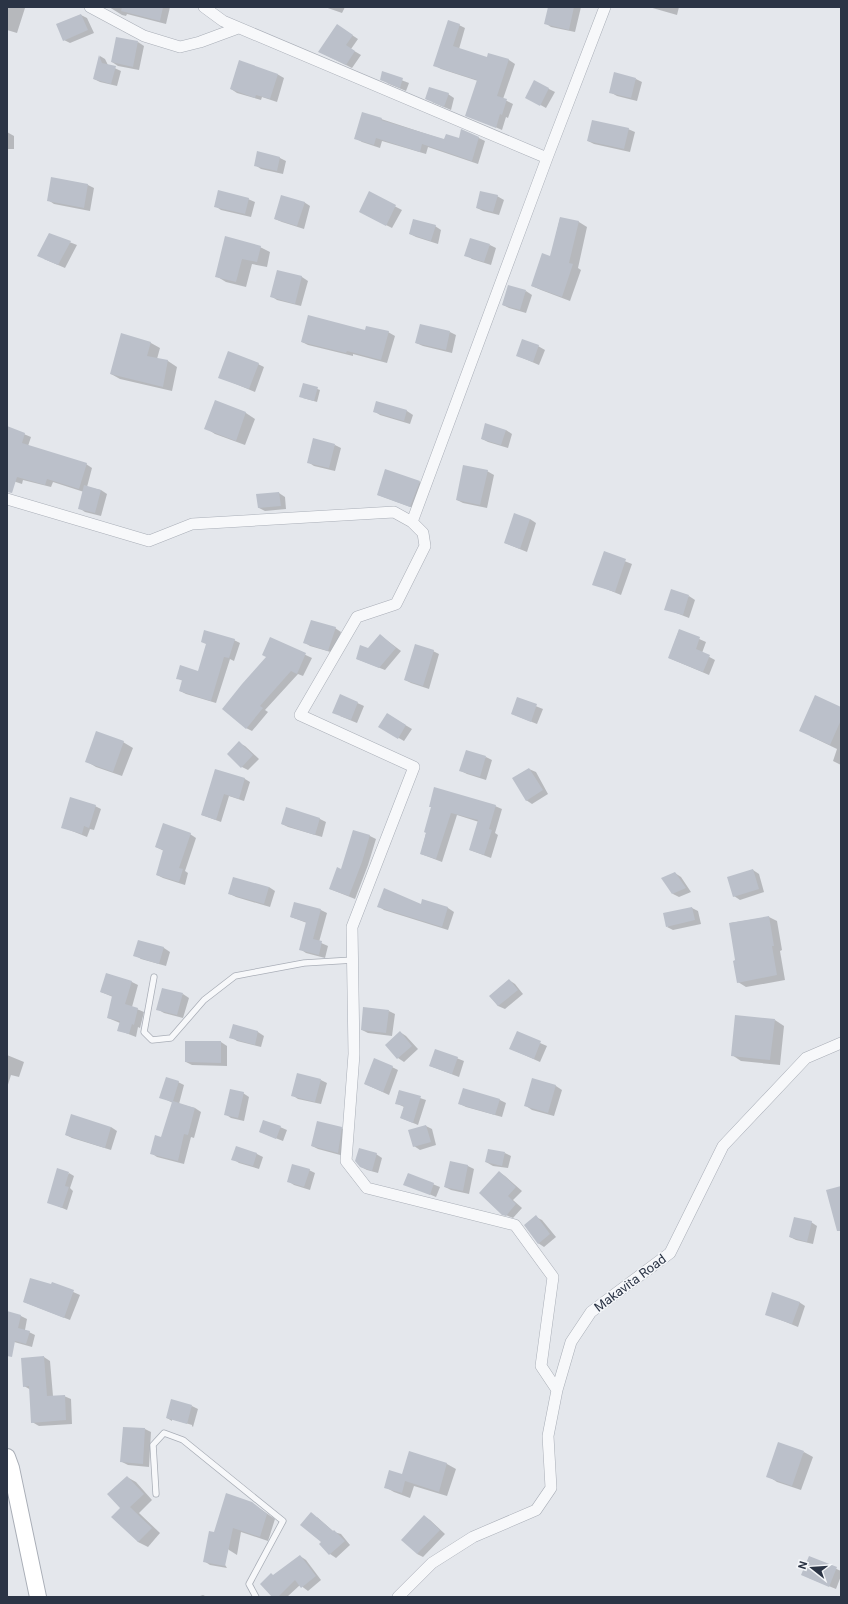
<svg xmlns="http://www.w3.org/2000/svg" width="848" height="1604" font-family="Roboto,sans-serif">
<style>
.shadow{fill:#0003}
.building{fill:#bbc0ca}
.lines{fill:none;stroke-linecap:round;stroke-linejoin:round}
.service-casing{stroke:#a9aeb7;stroke-width:7}
.minor-casing{stroke:#a9aeb7;stroke-width:12}
.secondary-casing{stroke:#a9aeb7;stroke-width:18}
.service{stroke:#f7f8fa;stroke-width:5.5}
.minor{stroke:#f7f8fa;stroke-width:11}
.secondary{stroke:#fff;stroke-width:16}
.labels{text-anchor:middle;dominant-baseline:central;stroke-width:3;stroke-linejoin:round;paint-order:stroke}
.street-label{font-size:13px;fill:#2b3445;stroke:#f4f6f9}
</style>
<rect width="100%" height="100%" fill="#e4e7ec"/>
<path class="shadow" d="M 7,7 L 25,8 L 17,33 L 7,30 Z
M 109,7 L 170,7 L 166,24 L 127,14 L 126,16 L 122,15 Z
M 325,7 L 345,7 L 342,13 Z
M 549,7 L 581,7 L 575,32 L 551,27 L 545,23 Z
M 649,7 L 679,7 L 677,15 Z
M 81,15 L 87,18 L 94,33 L 70,43 L 64,40 Z
M 459,25 L 465,28 L 459,49 L 487,58 L 489,54 L 509,60 L 515,64 L 503,99 L 513,104 L 508,118 L 506,117 L 502,130 L 472,117 L 478,81 L 441,69 L 434,65 Z
M 343,29 L 358,39 L 351,49 L 361,55 L 352,68 L 326,55 Z
M 138,42 L 144,46 L 139,70 L 118,66 L 112,62 Z
M 100,56 L 105,59 L 108,65 L 121,71 L 117,86 L 100,82 L 94,79 Z
M 383,73 L 409,83 L 406,91 L 387,83 Z
M 277,74 L 284,78 L 277,102 L 262,97 L 261,100 L 237,93 L 231,89 Z
M 636,79 L 642,82 L 637,101 L 617,96 L 610,92 Z
M 535,82 L 555,92 L 546,108 L 526,97 Z
M 448,94 L 454,98 L 451,110 L 432,102 Z
M 363,113 L 445,140 L 459,140 L 462,131 L 479,138 L 485,141 L 478,164 L 428,147 L 426,154 L 382,141 L 380,148 L 362,142 L 355,138 Z
M 628,129 L 635,132 L 630,152 L 594,144 L 588,141 Z
M 7,132 L 14,136 L 14,149 L 7,149 Z
M 258,152 L 280,158 L 286,161 L 283,174 L 261,169 L 255,165 Z
M 52,178 L 88,185 L 94,188 L 90,211 L 54,204 L 48,200 Z
M 369,193 L 402,210 L 392,228 L 366,215 Z
M 497,196 L 504,200 L 499,215 L 483,211 L 477,208 Z
M 248,199 L 255,202 L 251,217 L 221,210 L 215,206 Z
M 304,202 L 310,206 L 304,229 L 282,222 L 275,219 Z
M 560,218 L 579,222 L 587,227 L 578,268 L 581,270 L 570,301 L 541,290 L 532,286 L 551,257 Z
M 435,226 L 441,230 L 438,244 L 416,237 L 410,234 Z
M 49,234 L 77,245 L 65,268 L 44,259 Z
M 490,245 L 496,248 L 491,265 L 472,259 L 466,255 Z
M 260,247 L 270,252 L 267,267 L 252,264 L 246,287 L 226,282 L 216,276 Z
M 278,271 L 302,277 L 308,281 L 301,306 L 277,300 L 271,296 Z
M 526,291 L 532,295 L 526,313 L 509,308 L 503,305 Z
M 366,331 L 388,332 L 395,336 L 387,363 L 353,354 L 353,356 L 308,345 L 302,342 Z
M 450,332 L 456,335 L 452,353 L 423,346 L 416,343 Z
M 122,335 L 151,343 L 160,348 L 157,359 L 168,361 L 177,367 L 172,391 L 120,379 L 111,374 Z
M 538,346 L 545,350 L 539,365 L 518,356 Z
M 258,364 L 264,367 L 255,392 L 219,377 Z
M 304,384 L 320,390 L 317,402 L 303,398 Z
M 216,402 L 246,413 L 255,419 L 245,445 L 215,434 L 206,428 Z
M 377,402 L 407,411 L 413,415 L 410,424 L 380,415 L 374,411 Z
M 7,427 L 31,437 L 28,446 L 86,464 L 92,468 L 87,487 L 101,490 L 107,494 L 101,516 L 85,512 L 79,508 L 84,492 L 53,482 L 51,487 L 23,480 L 22,484 L 7,479 Z
M 506,430 L 512,434 L 508,448 L 488,442 L 482,439 Z
M 335,445 L 341,448 L 335,471 L 314,466 L 308,462 Z
M 487,471 L 494,475 L 487,508 L 463,503 L 457,500 Z
M 419,482 L 425,485 L 416,509 L 378,495 Z
M 279,493 L 285,497 L 286,509 L 265,511 L 259,508 L 258,495 Z
M 530,519 L 536,523 L 527,552 L 505,543 Z
M 604,553 L 632,564 L 621,595 L 594,584 Z
M 689,596 L 695,600 L 689,618 L 666,609 Z
M 335,628 L 341,632 L 334,653 L 310,646 L 304,642 Z
M 679,630 L 706,642 L 702,653 L 715,660 L 709,675 L 669,658 Z
M 380,635 L 401,651 L 385,670 L 357,659 L 368,649 Z
M 270,638 L 312,658 L 303,676 L 298,674 L 265,710 L 268,712 L 252,731 L 246,728 L 267,657 Z
M 234,640 L 240,643 L 234,661 L 230,659 L 216,703 L 186,694 L 180,691 L 183,681 L 177,678 L 199,672 Z
M 433,651 L 439,654 L 429,689 L 411,683 L 405,680 Z
M 340,695 L 364,706 L 357,723 L 340,716 Z
M 518,699 L 543,709 L 537,724 L 512,714 Z
M 841,708 L 841,765 L 833,761 L 837,749 L 810,736 Z
M 387,714 L 412,729 L 404,741 L 380,727 Z
M 123,742 L 133,748 L 122,776 L 96,767 L 86,761 Z
M 239,743 L 245,746 L 259,759 L 248,770 L 242,767 Z
M 486,757 L 492,760 L 486,780 L 467,774 L 461,771 Z
M 529,769 L 536,772 L 548,794 L 532,804 L 526,800 Z
M 216,770 L 245,779 L 250,782 L 244,801 L 229,796 L 221,822 L 202,815 Z
M 95,806 L 101,809 L 94,830 L 90,829 L 87,837 L 62,827 Z
M 495,806 L 502,809 L 495,833 L 498,835 L 491,858 L 470,850 L 479,822 L 457,815 L 442,862 L 421,854 L 432,808 Z
M 287,809 L 320,819 L 326,822 L 322,837 L 288,827 L 282,824 Z
M 354,831 L 370,836 L 376,839 L 368,865 L 355,899 L 330,889 L 342,870 Z
M 190,834 L 196,838 L 185,871 L 188,873 L 185,885 L 163,878 L 157,875 L 164,851 L 156,847 Z
M 753,870 L 759,874 L 764,892 L 740,900 L 734,896 Z
M 675,873 L 681,877 L 691,892 L 679,897 L 673,894 Z
M 269,887 L 275,891 L 270,907 L 236,897 L 230,894 Z
M 423,901 L 448,908 L 454,912 L 448,930 L 384,910 L 378,906 L 421,905 Z
M 692,908 L 698,911 L 701,924 L 673,930 L 667,927 Z
M 321,910 L 327,913 L 319,942 L 328,946 L 325,958 L 306,953 L 300,949 L 307,923 L 291,917 Z
M 769,917 L 777,921 L 782,950 L 780,951 L 785,980 L 746,987 L 738,982 L 736,961 L 730,923 Z
M 139,941 L 164,948 L 170,952 L 166,966 L 141,959 L 135,955 Z
M 107,974 L 132,982 L 138,985 L 132,1007 L 144,1012 L 140,1028 L 138,1027 L 136,1037 L 118,1030 L 120,1023 L 108,1018 L 113,997 L 101,992 Z
M 509,980 L 515,984 L 523,994 L 505,1009 L 498,1006 L 490,996 Z
M 183,994 L 189,998 L 183,1018 L 164,1013 L 157,1009 Z
M 389,1011 L 395,1014 L 392,1036 L 368,1033 L 362,1030 Z
M 775,1020 L 784,1026 L 780,1065 L 741,1061 L 732,1055 Z
M 234,1025 L 258,1032 L 264,1036 L 261,1047 L 237,1041 L 231,1037 Z
M 400,1032 L 406,1036 L 418,1049 L 404,1062 L 398,1058 L 386,1045 Z
M 517,1033 L 547,1046 L 540,1062 L 511,1049 Z
M 221,1042 L 227,1046 L 227,1066 L 192,1065 L 186,1062 Z
M 436,1050 L 464,1061 L 459,1077 L 430,1066 Z
M 7,1055 L 24,1062 L 19,1077 L 11,1075 L 7,1088 Z
M 392,1067 L 398,1070 L 389,1095 L 365,1084 Z
M 321,1080 L 327,1083 L 321,1104 L 298,1099 L 292,1095 Z
M 533,1080 L 556,1086 L 562,1090 L 554,1116 L 532,1110 L 526,1106 Z
M 178,1082 L 184,1085 L 179,1104 L 195,1108 L 201,1112 L 194,1138 L 191,1137 L 184,1164 L 157,1157 L 151,1153 L 162,1138 L 173,1103 L 161,1097 Z
M 399,1091 L 426,1100 L 418,1125 L 401,1118 L 404,1107 L 396,1103 Z
M 243,1093 L 249,1097 L 244,1121 L 231,1118 L 225,1114 Z
M 500,1100 L 506,1103 L 502,1117 L 466,1107 L 460,1104 Z
M 426,1126 L 432,1129 L 436,1145 L 420,1150 L 414,1146 Z
M 111,1127 L 117,1131 L 111,1150 L 72,1138 L 66,1135 Z
M 280,1127 L 287,1130 L 283,1141 L 260,1132 Z
M 341,1128 L 347,1132 L 344,1156 L 318,1149 L 312,1146 Z
M 236,1148 L 257,1154 L 263,1157 L 259,1169 L 239,1163 L 233,1159 Z
M 505,1153 L 511,1156 L 508,1168 L 493,1166 L 486,1162 Z
M 376,1154 L 382,1158 L 378,1173 L 367,1170 L 361,1167 Z
M 451,1162 L 468,1166 L 474,1169 L 469,1194 L 451,1190 L 445,1187 Z
M 309,1170 L 315,1173 L 310,1190 L 294,1185 L 288,1181 Z
M 499,1172 L 505,1176 L 522,1191 L 513,1200 L 522,1208 L 513,1218 L 503,1214 Z
M 69,1173 L 74,1176 L 70,1188 L 73,1191 L 67,1210 L 48,1202 Z
M 408,1174 L 440,1187 L 436,1197 L 405,1184 Z
M 536,1217 L 542,1220 L 556,1237 L 544,1247 L 538,1243 Z
M 811,1222 L 817,1226 L 813,1244 L 796,1240 L 790,1237 Z
M 53,1283 L 80,1295 L 70,1320 L 24,1302 L 52,1285 Z
M 799,1302 L 805,1306 L 798,1327 L 766,1314 Z
M 7,1312 L 21,1316 L 27,1319 L 25,1330 L 35,1335 L 32,1347 L 7,1340 Z
M 44,1357 L 50,1361 L 53,1396 L 64,1396 L 71,1399 L 72,1424 L 39,1426 L 32,1422 L 31,1390 L 24,1386 Z
M 192,1406 L 198,1409 L 193,1427 L 192,1426 L 192,1425 L 172,1419 L 172,1421 L 167,1418 Z
M 145,1429 L 151,1432 L 149,1467 L 128,1465 L 122,1462 Z
M 410,1452 L 447,1464 L 456,1469 L 447,1496 L 414,1486 L 410,1498 L 394,1492 L 385,1487 L 403,1475 Z
M 804,1452 L 813,1457 L 801,1490 L 777,1482 L 768,1476 Z
M 127,1477 L 136,1482 L 152,1500 L 139,1513 L 160,1533 L 148,1547 L 138,1542 L 121,1508 Z
M 252,1503 L 275,1519 L 268,1541 L 241,1532 L 237,1555 L 229,1550 L 214,1534 Z
M 424,1516 L 430,1520 L 445,1534 L 423,1557 L 417,1554 Z
M 317,1517 L 334,1532 L 341,1534 L 350,1545 L 336,1558 L 330,1554 L 321,1544 L 322,1542 Z
M 213,1546 L 227,1568 L 210,1565 L 204,1561 Z
M 300,1556 L 306,1560 L 321,1580 L 308,1591 L 300,1585 L 287,1597 L 273,1597 L 274,1576 Z
M 810,1557 L 841,1571 L 841,1576 L 836,1589 L 809,1578 Z
M 203,1595 L 207,1597 L 197,1597 Z"/>
<path class="building" d="M 122,7 L 163,7 L 160,21 L 121,11 Z
M 548,7 L 574,7 L 569,30 L 544,24 Z
M 81,14 L 88,30 L 63,41 L 56,24 Z
M 448,20 L 460,24 L 453,46 L 487,57 L 488,53 L 509,59 L 497,96 L 507,99 L 502,115 L 500,114 L 496,128 L 465,116 L 477,80 L 433,66 Z
M 337,24 L 353,35 L 346,45 L 355,51 L 346,65 L 318,52 Z
M 116,37 L 138,41 L 133,67 L 111,62 Z
M 99,55 L 102,63 L 116,66 L 111,84 L 93,79 Z
M 239,60 L 278,74 L 270,99 L 256,95 L 255,98 L 230,89 Z
M 382,71 L 403,78 L 400,88 L 380,80 Z
M 614,72 L 636,78 L 631,98 L 609,93 Z
M 534,80 L 549,88 L 540,106 L 525,98 Z
M 429,87 L 449,93 L 444,107 L 425,99 Z
M 362,112 L 382,118 L 381,120 L 444,139 L 446,134 L 459,138 L 461,129 L 479,137 L 472,161 L 422,144 L 420,152 L 376,138 L 374,145 L 354,139 Z
M 592,120 L 629,128 L 624,149 L 587,141 Z
M 257,151 L 280,157 L 277,171 L 254,166 Z
M 51,177 L 88,184 L 84,208 L 47,201 Z
M 218,190 L 249,198 L 245,214 L 214,207 Z
M 369,191 L 396,205 L 386,226 L 359,212 Z
M 480,191 L 498,195 L 493,212 L 476,208 Z
M 281,195 L 305,202 L 297,226 L 274,219 Z
M 560,217 L 579,221 L 569,263 L 573,264 L 562,297 L 531,286 L 542,253 L 550,256 Z
M 413,219 L 436,225 L 431,241 L 409,234 Z
M 49,233 L 71,241 L 58,265 L 37,256 Z
M 225,236 L 261,246 L 257,262 L 242,259 L 236,282 L 215,277 Z
M 470,238 L 490,244 L 484,262 L 464,256 Z
M 277,270 L 302,276 L 295,304 L 270,297 Z
M 508,285 L 526,290 L 520,310 L 502,305 Z
M 308,315 L 365,330 L 366,326 L 389,331 L 381,360 L 347,351 L 346,353 L 301,342 Z
M 420,324 L 450,331 L 446,350 L 415,343 Z
M 121,333 L 151,342 L 147,356 L 168,360 L 163,387 L 110,374 Z
M 522,339 L 539,345 L 533,362 L 516,356 Z
M 228,351 L 259,363 L 249,389 L 218,378 Z
M 303,383 L 318,387 L 314,401 L 299,397 Z
M 215,400 L 246,412 L 236,441 L 204,429 Z
M 376,401 L 407,410 L 404,421 L 373,412 Z
M 485,423 L 506,430 L 501,445 L 481,439 Z
M 7,426 L 25,433 L 22,443 L 87,463 L 79,489 L 47,479 L 45,485 L 17,477 L 12,493 L 7,492 Z
M 313,438 L 335,444 L 329,468 L 307,463 Z
M 463,465 L 488,470 L 480,505 L 456,500 Z
M 385,469 L 420,481 L 410,507 L 377,495 Z
M 84,485 L 101,490 L 95,513 L 78,509 Z
M 279,492 L 281,506 L 258,508 L 256,494 Z
M 514,513 L 530,519 L 520,549 L 504,543 Z
M 604,551 L 626,559 L 615,592 L 592,585 Z
M 671,589 L 689,595 L 683,615 L 664,610 Z
M 311,620 L 336,627 L 328,651 L 303,643 Z
M 679,629 L 700,637 L 696,649 L 710,655 L 703,672 L 668,658 Z
M 204,630 L 235,639 L 229,658 L 224,657 L 211,701 L 179,691 L 182,680 L 176,679 L 180,665 L 198,671 L 206,644 L 201,642 Z
M 380,634 L 396,648 L 379,668 L 356,659 L 360,645 L 368,648 Z
M 270,637 L 306,653 L 297,674 L 291,671 L 260,706 L 263,708 L 246,729 L 222,709 L 242,684 L 266,657 L 262,655 Z
M 415,644 L 434,650 L 423,686 L 404,680 Z
M 340,694 L 358,702 L 351,720 L 332,713 Z
M 815,695 L 841,707 L 841,720 L 830,745 L 799,731 Z
M 517,697 L 537,704 L 531,722 L 511,714 Z
M 387,713 L 406,725 L 398,739 L 378,727 Z
M 96,731 L 124,741 L 113,772 L 85,762 Z
M 239,741 L 253,755 L 241,768 L 227,754 Z
M 466,750 L 486,756 L 480,777 L 459,771 Z
M 529,768 L 543,790 L 526,801 L 512,778 Z
M 215,769 L 245,778 L 239,799 L 224,794 L 216,820 L 201,815 Z
M 434,787 L 496,805 L 489,829 L 492,830 L 484,855 L 469,850 L 478,820 L 451,813 L 436,859 L 420,854 L 426,833 L 424,832 L 431,807 L 429,807 Z
M 70,797 L 96,805 L 89,828 L 84,826 L 82,834 L 61,828 Z
M 286,807 L 320,818 L 315,835 L 281,824 Z
M 163,823 L 191,833 L 179,868 L 183,869 L 179,882 L 156,875 L 163,850 L 155,847 Z
M 353,830 L 370,835 L 362,862 L 349,896 L 329,889 L 337,867 L 341,869 Z
M 753,869 L 759,889 L 733,897 L 727,877 Z
M 675,872 L 686,888 L 672,894 L 661,878 Z
M 233,877 L 269,887 L 264,904 L 228,894 Z
M 384,888 L 421,904 L 422,899 L 448,907 L 442,927 L 377,907 Z
M 294,902 L 321,909 L 313,939 L 322,941 L 319,955 L 299,950 L 306,922 L 290,917 Z
M 692,907 L 695,920 L 666,927 L 663,913 Z
M 769,916 L 774,946 L 772,946 L 777,975 L 737,983 L 733,961 L 735,960 L 729,923 Z
M 138,940 L 164,947 L 159,964 L 133,956 Z
M 106,973 L 132,981 L 125,1004 L 138,1008 L 134,1025 L 132,1024 L 129,1034 L 117,1031 L 120,1021 L 107,1018 L 112,996 L 100,992 Z
M 509,979 L 518,990 L 498,1006 L 489,996 Z
M 162,988 L 183,993 L 177,1015 L 156,1010 Z
M 363,1007 L 389,1010 L 386,1033 L 361,1030 Z
M 735,1015 L 775,1019 L 770,1060 L 731,1056 Z
M 233,1024 L 258,1031 L 255,1045 L 229,1038 Z
M 400,1031 L 412,1046 L 397,1059 L 385,1045 Z
M 517,1031 L 541,1041 L 534,1059 L 509,1049 Z
M 185,1041 L 221,1041 L 221,1063 L 185,1062 Z
M 435,1049 L 458,1057 L 452,1074 L 429,1066 Z
M 374,1058 L 393,1066 L 383,1092 L 364,1084 Z
M 297,1073 L 321,1079 L 315,1102 L 291,1096 Z
M 166,1077 L 179,1081 L 173,1101 L 195,1108 L 188,1135 L 184,1134 L 178,1161 L 150,1154 L 155,1135 L 161,1137 L 172,1102 L 159,1098 Z
M 532,1078 L 556,1085 L 548,1113 L 524,1106 Z
M 463,1088 L 500,1099 L 495,1115 L 458,1104 Z
M 230,1089 L 244,1092 L 238,1118 L 224,1115 Z
M 399,1090 L 421,1096 L 413,1123 L 400,1118 L 404,1106 L 395,1104 Z
M 71,1114 L 111,1127 L 105,1148 L 65,1135 Z
M 263,1120 L 281,1126 L 276,1139 L 259,1132 Z
M 317,1121 L 342,1127 L 338,1153 L 311,1146 Z
M 426,1125 L 431,1142 L 413,1147 L 408,1130 Z
M 236,1146 L 257,1153 L 253,1166 L 231,1160 Z
M 359,1148 L 377,1153 L 372,1171 L 360,1167 L 355,1161 Z
M 488,1149 L 505,1152 L 502,1166 L 485,1162 Z
M 450,1161 L 468,1165 L 463,1191 L 444,1187 Z
M 292,1164 L 310,1169 L 304,1187 L 287,1182 Z
M 57,1168 L 69,1172 L 65,1186 L 69,1187 L 62,1208 L 47,1203 Z
M 499,1171 L 516,1187 L 508,1196 L 516,1204 L 506,1216 L 502,1215 L 479,1193 Z
M 408,1173 L 434,1183 L 430,1195 L 403,1185 Z
M 841,1186 L 841,1231 L 837,1231 L 826,1190 Z
M 536,1215 L 550,1234 L 538,1244 L 524,1225 Z
M 794,1217 L 812,1221 L 807,1242 L 789,1237 Z
M 30,1278 L 51,1284 L 52,1282 L 74,1290 L 64,1318 L 23,1302 Z
M 772,1292 L 800,1302 L 792,1324 L 765,1315 Z
M 7,1311 L 21,1315 L 18,1328 L 30,1331 L 26,1344 L 15,1341 L 12,1357 L 7,1356 Z
M 44,1356 L 47,1396 L 65,1395 L 66,1420 L 31,1423 L 29,1386 L 23,1387 L 21,1358 Z
M 171,1399 L 192,1405 L 187,1424 L 166,1418 Z
M 123,1427 L 145,1428 L 143,1464 L 120,1462 Z
M 778,1442 L 804,1451 L 792,1486 L 766,1477 Z
M 409,1451 L 447,1463 L 439,1492 L 405,1481 L 402,1493 L 384,1488 L 389,1470 L 402,1474 Z
M 127,1476 L 144,1494 L 130,1507 L 152,1528 L 138,1542 L 111,1517 L 120,1508 L 107,1494 Z
M 226,1493 L 252,1502 L 267,1514 L 260,1537 L 233,1528 L 225,1566 L 203,1562 L 209,1531 L 214,1532 Z
M 311,1512 L 333,1531 L 334,1530 L 345,1541 L 329,1555 L 319,1544 L 321,1542 L 300,1525 Z
M 424,1515 L 440,1530 L 417,1554 L 401,1540 Z
M 300,1555 L 316,1576 L 301,1588 L 295,1580 L 278,1597 L 272,1597 L 260,1584 L 271,1573 L 273,1575 Z
M 809,1556 L 837,1567 L 829,1587 L 801,1575 Z"/>
<g class="lines">
<g class="service-casing">
<path id="service" d="M 154,977 L 144,1032 L 152,1040 L 171,1038 L 204,1000 L 235,976 L 304,963 L 353,960
M 156,1494 L 153,1445 L 164,1433 L 183,1440 L 283,1521 L 249,1584 L 256,1597"/>
</g>
<g class="minor-casing">
<path id="minor" d="M 90,7 L 144,36 L 180,47 L 200,42 L 238,28
M 204,7 L 223,21 L 547,158
M 7,499 L 149,541 L 192,524 L 394,512 L 412,522 L 423,533 L 425,546 L 396,604 L 357,617 L 300,715 L 414,767 L 352,927 L 354,1054 L 346,1161 L 367,1188 L 515,1225 L 553,1277 L 541,1366 L 557,1390
M 412,522 L 547,158 L 605,7
M 398,1597 L 432,1563 L 473,1537 L 536,1510 L 551,1488 L 548,1436 L 557,1390 L 571,1342 L 591,1312 L 670,1253 L 723,1146 L 806,1058 L 841,1043"/>
</g>
<g class="secondary-casing">
<path id="secondary" d="M 7,1457 L 11,1468 L 38,1597"/>
</g>
<use href="#service" class="service"/>
<use href="#minor" class="minor"/>
<use href="#secondary" class="secondary"/>
</g>
<g class="labels">
<g class="street-label">
<text transform="translate(630 1283) rotate(-37)">Makavita Road</text>
</g>
</g>
<rect width="848" height="1604" fill="none" stroke="#2b3445" stroke-width="16"/>
<g transform="translate(812 1568) rotate(287)" stroke="#f4f6f9" stroke-width="3" paint-order="stroke">
<path d="M0-3L7 15L0 10L-7 15Z" fill="#2b3445"/>
<text y="-6" font-size="11" font-weight="bold" text-anchor="middle" fill="#2b3445">N</text>
</g>
</svg>
